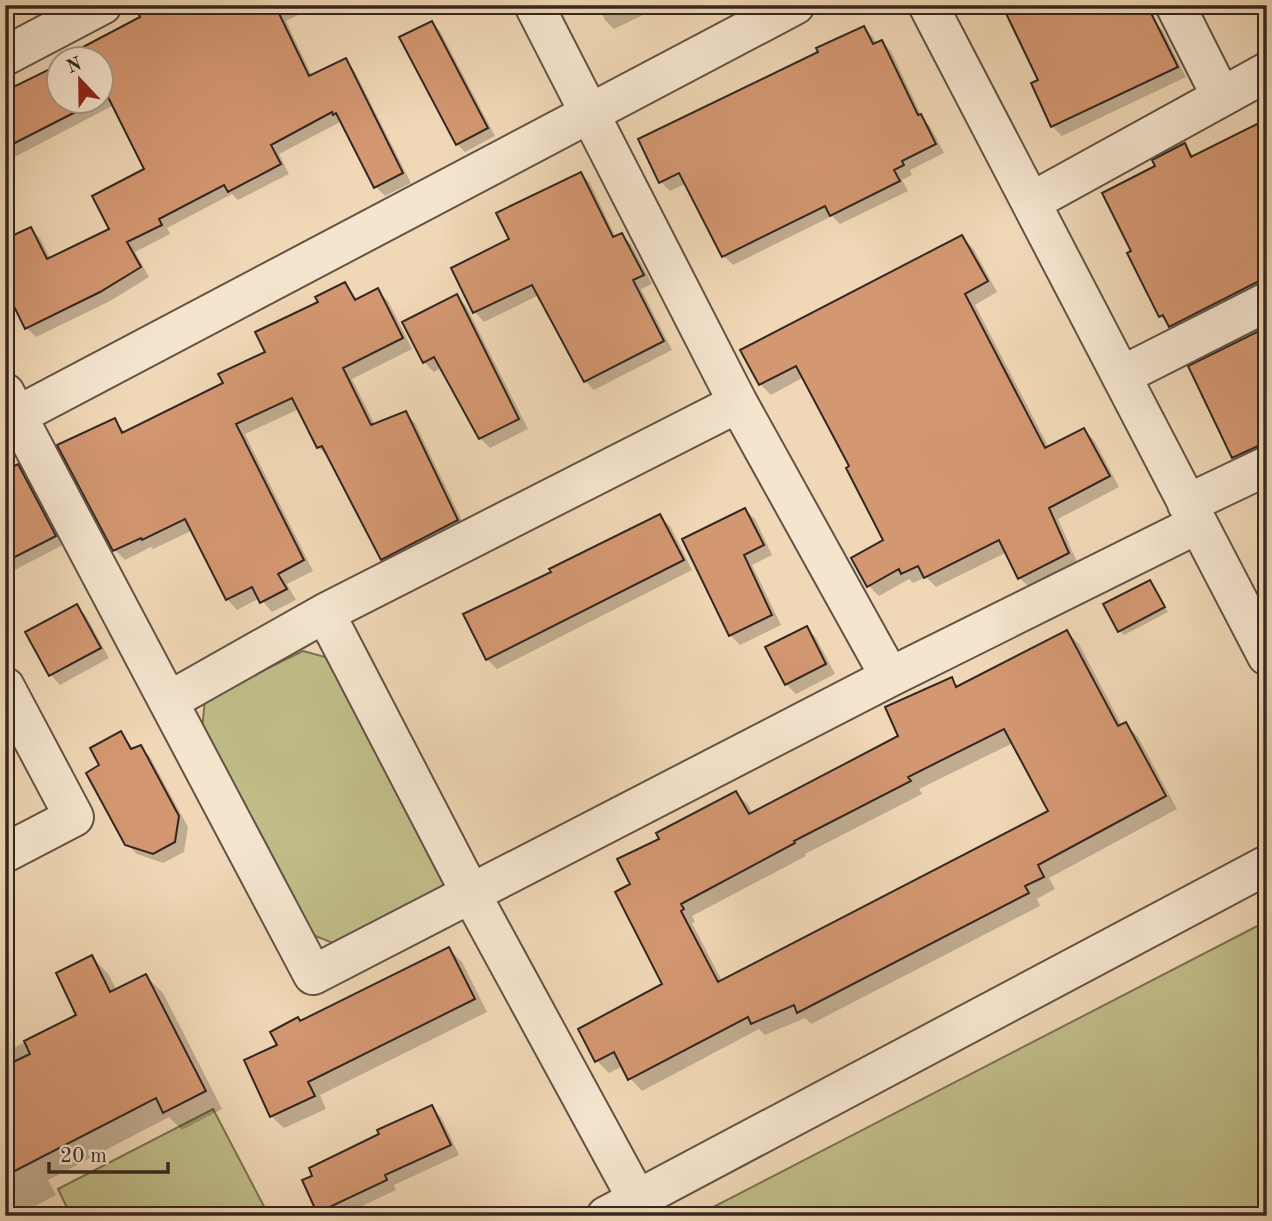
<svg xmlns="http://www.w3.org/2000/svg" width="1272" height="1221" font-family="'Old Standard TT',serif">
<style>
.green{fill:#c0bd89;stroke:#7a7255;stroke-width:2}
.shadow{fill:#0003;fill-rule:evenodd}
.building{fill:#d39771;stroke:#342721;stroke-width:2;fill-rule:evenodd}
.lines{fill:none;stroke-linecap:round;stroke-linejoin:round}
.minor-casing{stroke:#635346;stroke-width:42}
.minor{stroke:#f5e5cf;stroke-width:38}
</style>
<rect width="100%" height="100%" fill="#f0d7b5"/>
<filter id="stains"><feTurbulence type="fractalNoise" baseFrequency=".00286" numOctaves="4"/><feColorMatrix values="0 0 0 0 .2 0 0 0 0 .09 0 0 0 0 .02 0 0 0 .5 -.17"/></filter>
<radialGradient id="worn" r=".72"><stop offset=".6" stop-color="#630" stop-opacity="0"/><stop offset="1" stop-color="#630" stop-opacity=".3"/></radialGradient>
<path class="green" d="M 303,651 L 329,658 L 448,893 L 340,946 L 308,933 L 202,730 L 205,699 Z
M 1267,921 L 1267,1216 L 696,1216 Z
M 213,1109 L 269,1216 L 71,1216 L 58,1189 Z"/>
<path class="shadow" d="M 159,5 L 318,5 L 286,21 L 312,76 L 345,60 L 354,70 L 411,183 L 385,196 L 376,187 L 342,121 L 279,154 L 289,174 L 238,200 L 232,194 L 167,228 L 170,234 L 135,252 L 149,277 L 110,301 L 36,337 L 27,328 L 30,229 L 40,238 L 51,260 L 111,230 L 147,170 L 114,105 L 5,162 L 5,93 L 60,102 L 102,102 L 102,60 L 143,18 Z
M 598,5 L 664,5 L 614,29 L 605,20 Z
M 1154,21 L 1163,31 L 1186,77 L 1062,136 L 1052,126 L 1040,81 Z
M 431,23 L 440,31 L 495,136 L 465,152 L 457,144 Z
M 864,28 L 873,37 L 877,44 L 882,42 L 891,51 L 923,119 L 930,126 L 944,153 L 910,170 L 912,175 L 902,180 L 908,191 L 840,224 L 832,216 L 733,265 L 724,256 L 687,183 L 670,191 L 661,182 L 820,53 Z
M 1267,121 L 1267,292 L 1180,335 L 1160,316 L 1134,251 L 1157,166 L 1184,145 L 1195,157 Z
M 581,174 L 590,183 L 616,238 L 622,235 L 631,244 L 652,284 L 641,289 L 672,350 L 594,390 L 585,381 L 539,295 L 484,322 L 475,312 L 453,269 L 511,240 Z
M 962,238 L 973,248 L 997,292 L 975,305 L 1049,448 L 1084,430 L 1094,440 L 1119,487 L 1058,519 L 1078,564 L 1030,588 L 1020,578 L 1007,552 L 936,587 L 926,577 L 913,583 L 909,579 L 879,596 L 869,586 L 885,541 L 851,467 L 804,377 L 771,395 L 760,384 Z
M 345,284 L 358,300 L 378,291 L 388,301 L 412,349 L 352,379 L 375,425 L 405,413 L 415,423 L 467,531 L 392,569 L 382,559 L 329,457 L 318,447 L 299,409 L 245,434 L 313,571 L 287,584 L 296,600 L 272,612 L 260,598 L 237,610 L 227,599 L 193,530 L 153,549 L 151,547 L 125,560 L 115,550 L 114,420 L 126,433 L 225,384 L 267,353 L 320,303 Z
M 457,296 L 466,306 L 528,429 L 490,448 L 480,438 L 442,367 L 434,372 L 424,362 Z
M 1267,329 L 1267,455 L 1243,467 L 1234,457 L 1191,367 Z
M 5,463 L 11,470 L 18,467 L 26,475 L 63,545 L 5,575 Z
M 745,510 L 755,519 L 772,555 L 752,565 L 781,625 L 740,645 L 730,635 Z
M 660,516 L 670,526 L 692,570 L 497,669 L 487,659 L 553,573 Z
M 1150,582 L 1168,612 L 1124,635 L 1120,631 Z
M 76,606 L 86,616 L 109,658 L 60,685 L 51,675 Z
M 807,628 L 816,638 L 835,674 L 796,694 L 786,684 Z
M 1067,632 L 1079,644 L 1122,726 L 1126,724 L 1138,737 L 1177,809 L 1049,878 L 1055,889 L 1037,899 L 1040,906 L 811,1024 L 805,1018 L 765,1035 L 759,1029 L 642,1091 L 630,1078 L 623,1066 L 609,1073 L 597,1061 L 664,985 L 632,885 L 661,839 L 736,793 L 748,805 L 753,814 L 901,737 L 951,679 L 960,688 ZM 1013,743 L 1050,812 L 722,981 L 692,923 L 695,922 L 692,916 L 806,856 L 805,854 L 922,794 L 919,789 Z
M 121,733 L 134,750 L 141,747 L 150,757 L 188,827 L 184,852 L 163,863 L 137,854 L 127,844 L 101,766 Z
M 449,949 L 462,962 L 487,1012 L 320,1095 L 326,1109 L 284,1128 L 271,1116 L 301,1022 Z
M 92,957 L 109,975 L 117,991 L 146,976 L 163,993 L 222,1109 L 182,1130 L 169,1117 L 48,1180 L 56,1195 L 16,1216 L 5,1216 L 5,1052 L 79,1015 Z
M 431,1107 L 441,1117 L 459,1155 L 394,1185 L 396,1190 L 341,1216 L 323,1216 L 319,1212 L 381,1135 Z"/>
<path class="building" d="M 135,5 L 275,5 L 309,76 L 346,58 L 403,173 L 374,188 L 336,113 L 333,115 L 332,112 L 271,145 L 281,164 L 228,192 L 224,185 L 159,219 L 162,225 L 127,242 L 141,267 L 100,292 L 25,329 L 5,288 L 5,239 L 31,227 L 47,259 L 109,229 L 92,196 L 144,169 L 107,95 L 102,98 L 102,60 L 68,60 L 85,51 L 83,47 L 140,17 Z
M 1002,5 L 1147,5 L 1178,67 L 1051,127 L 1031,83 L 1038,80 Z
M 432,21 L 488,128 L 456,145 L 399,37 Z
M 864,26 L 873,44 L 882,40 L 918,115 L 921,114 L 936,144 L 902,161 L 904,165 L 894,170 L 900,181 L 830,216 L 825,206 L 722,257 L 679,173 L 659,183 L 638,139 L 818,52 L 816,48 Z
M 60,64 L 60,102 L 95,102 L 5,148 L 5,91 Z
M 1267,119 L 1267,280 L 1257,282 L 1169,327 L 1163,315 L 1159,317 L 1127,253 L 1131,251 L 1102,193 L 1155,166 L 1152,160 L 1185,143 L 1191,157 Z
M 581,172 L 613,237 L 622,233 L 644,275 L 633,280 L 664,341 L 584,382 L 532,285 L 473,313 L 451,268 L 509,239 L 496,213 Z
M 962,235 L 988,281 L 965,294 L 1045,448 L 1084,428 L 1110,476 L 1049,508 L 1069,553 L 1018,579 L 999,540 L 924,578 L 918,566 L 901,574 L 899,569 L 867,587 L 851,558 L 883,540 L 846,468 L 849,466 L 796,366 L 759,385 L 740,350 Z
M 345,282 L 355,300 L 378,288 L 403,338 L 343,368 L 371,425 L 406,411 L 458,520 L 381,560 L 322,446 L 317,448 L 292,398 L 236,424 L 304,560 L 278,574 L 287,589 L 260,603 L 252,587 L 226,600 L 185,519 L 142,540 L 141,538 L 113,551 L 57,445 L 115,418 L 122,433 L 223,383 L 218,374 L 265,352 L 255,332 L 318,302 L 315,297 Z
M 457,294 L 519,419 L 479,439 L 434,357 L 423,363 L 402,322 Z
M 1267,327 L 1267,444 L 1258,446 L 1232,458 L 1188,366 Z
M 18,464 L 56,536 L 5,562 L 5,471 Z
M 745,508 L 764,545 L 744,555 L 772,615 L 729,636 L 682,539 Z
M 660,514 L 684,560 L 486,660 L 463,614 L 551,572 L 549,569 Z
M 1150,580 L 1165,607 L 1118,632 L 1103,604 Z
M 77,604 L 101,648 L 49,676 L 25,632 Z
M 807,626 L 826,664 L 785,685 L 765,647 Z
M 1067,630 L 1118,726 L 1126,722 L 1166,796 L 1038,865 L 1044,877 L 1025,886 L 1029,893 L 797,1013 L 794,1005 L 751,1024 L 748,1017 L 628,1080 L 614,1052 L 595,1062 L 578,1029 L 662,984 L 615,892 L 630,884 L 617,859 L 659,839 L 656,833 L 736,791 L 749,814 L 898,736 L 885,707 L 952,677 L 956,687 ZM 1004,729 L 1048,811 L 718,982 L 681,911 L 684,909 L 681,904 L 795,843 L 794,841 L 911,781 L 908,777 Z
M 121,731 L 131,749 L 141,745 L 179,816 L 175,842 L 153,854 L 125,845 L 86,773 L 99,765 L 90,748 Z
M 449,947 L 475,999 L 308,1082 L 315,1096 L 270,1117 L 244,1060 L 277,1045 L 270,1032 L 298,1017 L 300,1021 Z
M 92,955 L 110,992 L 146,974 L 206,1091 L 163,1113 L 156,1098 L 5,1176 L 5,1066 L 30,1054 L 24,1041 L 76,1015 L 56,973 Z
M 432,1105 L 451,1145 L 385,1175 L 387,1180 L 317,1213 L 302,1180 L 312,1176 L 309,1168 L 379,1134 L 377,1130 Z"/>
<g class="lines">
<g class="minor-casing">
<path id="minor" d="M 534,5 L 738,403 L 890,677
M 928,5 L 1267,656
M 1175,5 L 1221,96
M 5,56 L 102,5
M 1031,202 L 1267,72
M 1121,376 L 1267,302
M 5,393 L 313,975 L 890,677 L 1198,524
M 5,422 L 795,5
M 1187,504 L 1267,466
M 325,613 L 471,894 L 637,1199
M 5,687 L 74,817 L 5,853
M 169,701 L 325,613 L 738,403
M 606,1216 L 1267,865"/>
</g>
<use href="#minor" class="minor"/>
</g>
<rect width="1272" height="1221" fill="none" stroke="#f0d7b5" stroke-width="28"/>
<rect x="7" y="7" width="1258" height="1207" fill="none" stroke="#342721" stroke-width="3.5"/>
<rect x="14" y="14" width="1244" height="1193" fill="none" stroke="#342721" stroke-width="2"/>
<g transform="translate(80 80) rotate(338)"><circle r="33" fill="#f5e5cf" stroke="#a89989" stroke-width="2"/>
<path d="M0-5L12 26L0 18L-12 26Z" fill="#8f2418"/>
<text y="-10" font-size="19" font-weight="bold" text-anchor="middle" fill="#342721">N</text>
</g>
<path d="M49 1162v10h119v-10" fill="none" stroke="#342721" stroke-width="3.5"/>
<text x="60" y="1162" font-size="21" fill="#342721" stroke="#f5e5cf" stroke-width="5" paint-order="stroke">20 m</text>
<rect width="100%" height="100%" filter="url(#stains)"/>
<rect width="100%" height="100%" fill="url(#worn)"/>
</svg>
